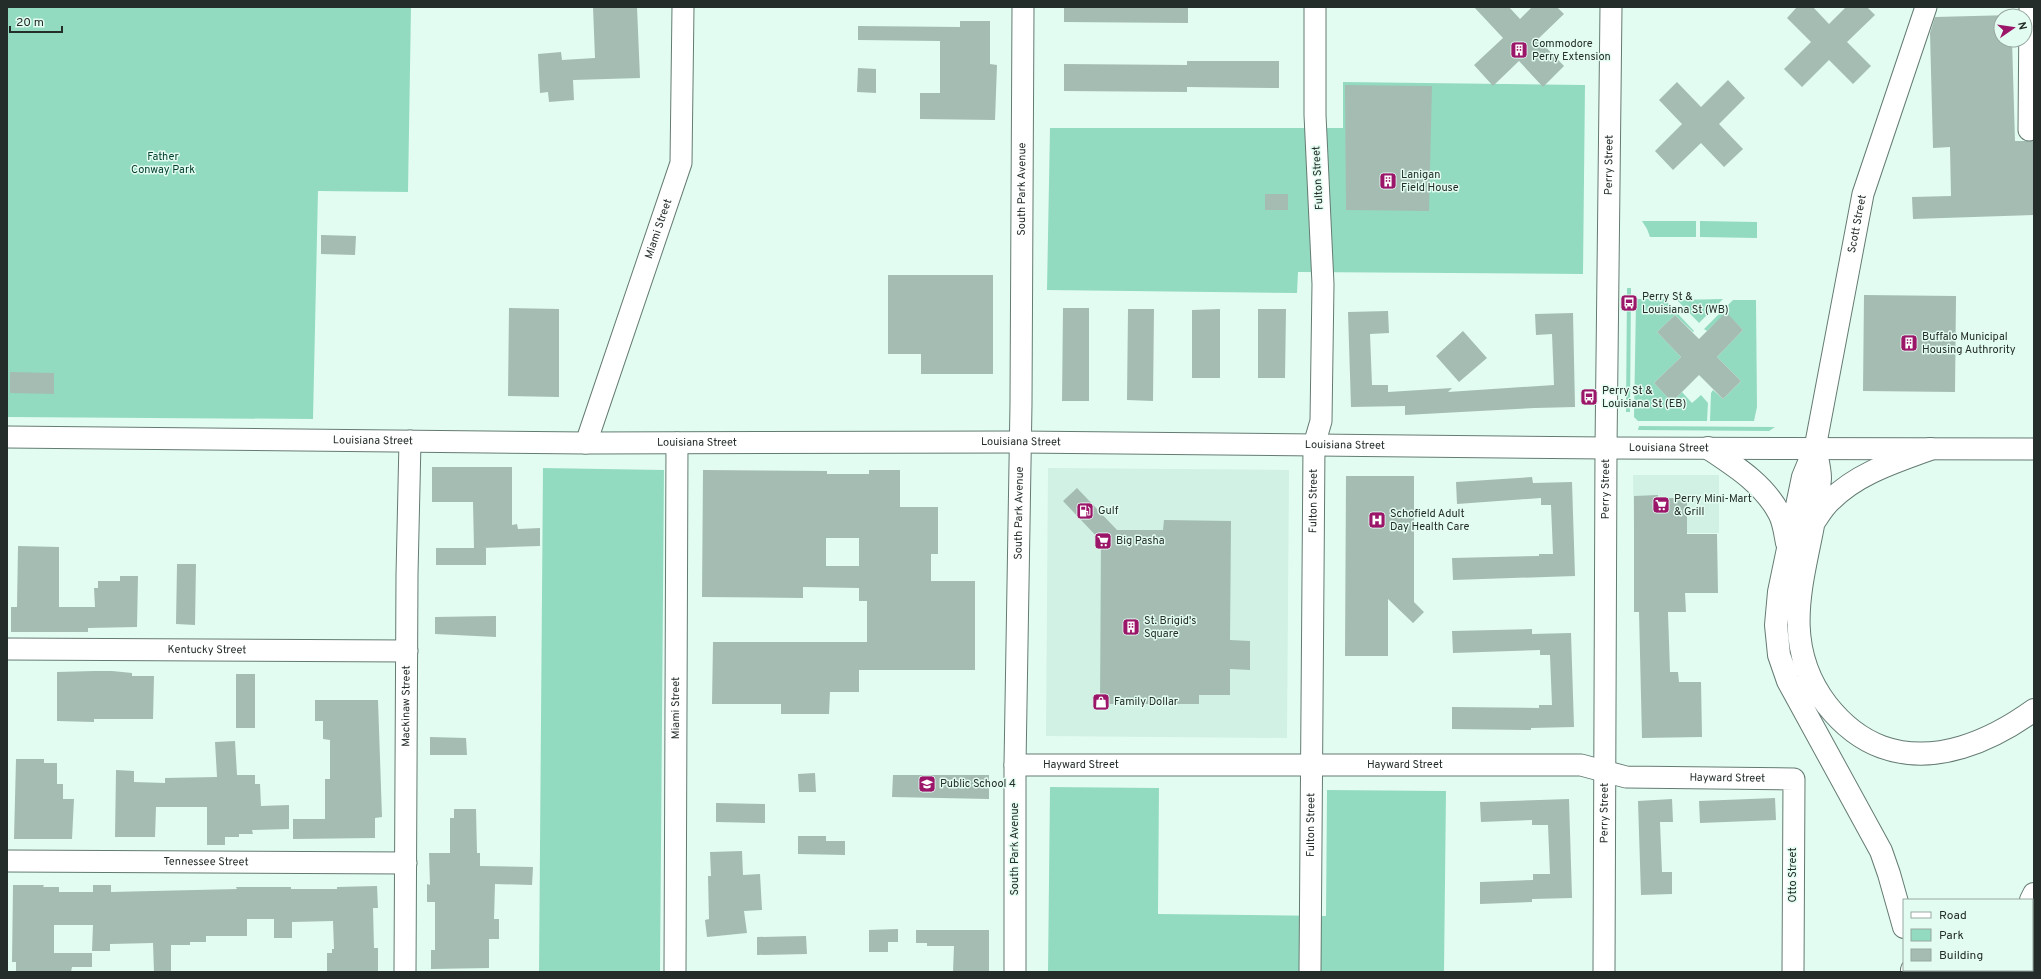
<svg xmlns="http://www.w3.org/2000/svg" width="2041" height="979" font-family="Overpass,sans-serif">
<style>
.built{fill:#d0f1e3}
.green{fill:#93dbc0}
.building{fill:#a4bcb2;fill-rule:evenodd}
.lines{fill:none;stroke-linecap:round;stroke-linejoin:round}
.minor-casing{stroke:#647b72;stroke-width:23}
.highway-casing{stroke:#647b72;stroke-width:24}
.minor{stroke:#fff;stroke-width:21}
.highway{stroke:#fff;stroke-width:22}
.labels{text-anchor:middle;dominant-baseline:central;stroke-width:3;stroke-linejoin:round;paint-order:stroke}
.poi-label{font-size:11px;fill:#242d29;stroke:#e3fcf1;text-anchor:start}
.park-label{font-size:11px;fill:#023d2d;stroke:#e3fcf1}
.street-label{font-size:11px;fill:#242d29;stroke:#e3fcf1}
</style>
<rect width="100%" height="100%" fill="#e3fcf1"/>
<path class="built" d="M 1048,468 L 1289,470 L 1287,738 L 1046,736 Z
M 1633,475 L 1719,475 L 1719,533 L 1634,533 Z"/>
<path class="green" d="M 7,7 L 411,7 L 408,192 L 318,191 L 313,419 L 7,417 Z
M 1343,82 L 1585,85 L 1583,274 L 1298,272 L 1297,293 L 1047,290 L 1050,128 L 1343,128 Z
M 1642,221 L 1696,221 L 1696,237 L 1650,237 L 1647,229 Z
M 1700,221 L 1757,222 L 1757,238 L 1700,237 Z
M 1627,288 L 1631,288 L 1630,412 L 1626,412 Z
M 1637,299 L 1664,299 L 1694,331 L 1693,332 L 1675,315 L 1657,332 L 1681,357 L 1654,383 L 1672,402 L 1682,392 L 1692,403 L 1701,395 L 1708,403 L 1707,421 L 1638,421 L 1634,417 L 1636,302 Z
M 1723,299 L 1699,323 L 1677,300 Z
M 1733,300 L 1756,300 L 1757,407 L 1754,421 L 1710,421 L 1711,393 L 1713,390 L 1723,399 L 1741,381 L 1717,357 L 1743,330 L 1726,313 L 1707,331 L 1704,329 Z
M 1639,426 L 1775,427 L 1769,431 L 1638,430 Z
M 543,468 L 664,470 L 660,972 L 539,972 Z
M 1050,787 L 1159,788 L 1158,914 L 1326,916 L 1327,790 L 1446,791 L 1444,972 L 1048,972 Z"/>
<path class="building" d="M 593,7 L 637,7 L 640,78 L 573,80 L 574,100 L 549,102 L 548,92 L 540,93 L 538,54 L 561,52 L 562,60 L 595,58 Z
M 1064,7 L 1188,7 L 1188,23 L 1064,22 Z
M 1474,7 L 1509,7 L 1520,19 L 1532,7 L 1557,7 L 1564,14 L 1538,39 L 1564,66 L 1543,87 L 1519,61 L 1493,86 L 1474,65 L 1503,38 Z
M 1797,7 L 1813,7 L 1829,24 L 1846,7 L 1867,7 L 1875,15 L 1847,42 L 1871,66 L 1853,84 L 1829,60 L 1802,87 L 1784,69 L 1811,42 L 1787,18 Z
M 2012,15 L 2001,16 L 2001,40 L 2012,40 L 2015,141 L 2034,141 L 2034,215 L 1913,219 L 1912,197 L 1951,196 L 1950,147 L 1933,148 L 1930,33 L 1935,17 Z
M 960,21 L 990,21 L 990,64 L 997,65 L 995,120 L 920,119 L 920,93 L 940,93 L 940,41 L 858,40 L 858,26 L 960,27 Z
M 1187,61 L 1279,61 L 1279,88 L 1187,87 L 1187,92 L 1064,91 L 1064,64 L 1187,65 Z
M 858,68 L 876,69 L 876,93 L 857,92 Z
M 1728,80 L 1745,98 L 1719,124 L 1743,149 L 1724,167 L 1701,143 L 1673,170 L 1655,151 L 1682,124 L 1659,100 L 1677,82 L 1701,107 Z
M 1345,85 L 1432,86 L 1429,211 L 1346,210 Z
M 1265,194 L 1288,194 L 1288,210 L 1265,210 Z
M 321,235 L 356,236 L 355,255 L 321,254 Z
M 888,275 L 993,275 L 993,374 L 921,374 L 921,354 L 888,354 Z
M 1864,295 L 1956,296 L 1955,392 L 1863,391 Z
M 509,308 L 559,309 L 559,397 L 508,396 Z
M 1063,308 L 1089,308 L 1089,401 L 1062,401 Z
M 1128,309 L 1154,309 L 1153,401 L 1127,400 Z
M 1220,309 L 1220,378 L 1192,378 L 1192,310 Z
M 1258,309 L 1286,309 L 1285,378 L 1258,378 Z
M 1388,311 L 1389,333 L 1370,334 L 1372,385 L 1388,385 L 1388,392 L 1452,388 L 1448,392 L 1554,385 L 1552,334 L 1536,335 L 1535,314 L 1573,313 L 1575,407 L 1535,408 L 1405,415 L 1405,406 L 1351,407 L 1348,312 Z
M 1726,312 L 1743,330 L 1717,357 L 1741,381 L 1723,399 L 1699,375 L 1672,402 L 1654,383 L 1681,357 L 1657,332 L 1675,315 L 1699,339 Z
M 1463,331 L 1487,358 L 1459,382 L 1436,356 Z
M 10,372 L 54,373 L 54,394 L 10,393 Z
M 432,467 L 512,467 L 512,525 L 517,524 L 518,529 L 540,528 L 540,546 L 482,548 L 486,548 L 486,565 L 436,565 L 436,548 L 474,548 L 473,502 L 432,502 Z
M 703,470 L 827,471 L 827,474 L 869,474 L 869,470 L 900,470 L 900,507 L 938,507 L 938,554 L 931,554 L 931,581 L 975,581 L 975,670 L 859,670 L 859,692 L 830,692 L 829,714 L 781,714 L 781,704 L 712,704 L 713,642 L 867,642 L 867,601 L 859,601 L 859,588 L 803,587 L 803,598 L 702,597 ZM 826,538 L 859,538 L 859,566 L 826,566 Z
M 1346,476 L 1414,476 L 1414,602 L 1424,612 L 1413,623 L 1388,599 L 1388,656 L 1345,656 Z
M 1532,477 L 1533,483 L 1572,482 L 1575,576 L 1453,580 L 1452,558 L 1539,556 L 1539,554 L 1553,554 L 1551,505 L 1541,505 L 1541,498 L 1457,504 L 1456,482 Z
M 1077,488 L 1117,530 L 1163,530 L 1164,520 L 1231,521 L 1230,640 L 1250,641 L 1250,670 L 1230,669 L 1230,695 L 1199,695 L 1199,704 L 1100,704 L 1101,541 L 1063,501 Z
M 1658,495 L 1658,498 L 1687,498 L 1687,534 L 1717,534 L 1718,593 L 1685,593 L 1686,612 L 1668,612 L 1670,672 L 1678,672 L 1679,682 L 1701,682 L 1702,737 L 1642,738 L 1639,612 L 1634,612 L 1634,496 Z
M 18,546 L 59,547 L 59,607 L 95,607 L 94,588 L 98,588 L 98,581 L 120,581 L 120,576 L 138,576 L 137,627 L 88,628 L 88,632 L 11,632 L 11,607 L 17,607 Z
M 177,564 L 196,564 L 195,625 L 176,624 Z
M 496,616 L 496,637 L 435,634 L 435,617 Z
M 1532,629 L 1532,634 L 1571,633 L 1574,727 L 1531,728 L 1531,730 L 1452,729 L 1452,707 L 1539,708 L 1539,705 L 1552,705 L 1550,655 L 1540,655 L 1540,650 L 1453,653 L 1452,631 Z
M 94,671 L 112,671 L 132,673 L 132,676 L 154,676 L 153,719 L 94,719 L 94,722 L 57,721 L 57,672 Z
M 236,674 L 255,674 L 255,728 L 236,728 Z
M 315,700 L 378,700 L 382,817 L 375,818 L 375,838 L 293,839 L 293,819 L 325,819 L 325,779 L 330,779 L 330,740 L 323,739 L 323,721 L 315,721 Z
M 430,737 L 466,738 L 467,755 L 430,755 Z
M 235,741 L 237,775 L 255,775 L 255,784 L 260,784 L 261,806 L 289,805 L 289,829 L 252,830 L 253,834 L 239,834 L 239,837 L 225,837 L 225,845 L 207,845 L 207,807 L 156,807 L 155,837 L 115,837 L 116,770 L 134,771 L 134,782 L 165,783 L 165,778 L 217,777 L 215,742 Z
M 16,759 L 44,759 L 44,763 L 57,763 L 57,784 L 63,784 L 63,799 L 74,799 L 72,839 L 14,839 Z
M 815,773 L 816,792 L 799,792 L 798,774 Z
M 893,775 L 989,775 L 989,799 L 892,797 Z
M 1775,798 L 1776,820 L 1700,823 L 1699,801 Z
M 1569,799 L 1572,898 L 1532,899 L 1532,902 L 1480,904 L 1480,882 L 1533,880 L 1533,874 L 1550,874 L 1548,825 L 1532,825 L 1532,820 L 1481,822 L 1480,802 Z
M 1672,799 L 1673,822 L 1660,822 L 1662,872 L 1672,872 L 1672,894 L 1641,895 L 1638,801 Z
M 716,803 L 765,804 L 765,823 L 716,822 Z
M 454,809 L 476,809 L 477,853 L 480,853 L 480,866 L 533,867 L 532,885 L 495,884 L 494,919 L 499,919 L 499,939 L 489,939 L 489,968 L 431,969 L 431,950 L 435,950 L 435,902 L 427,902 L 427,884 L 430,885 L 429,853 L 450,853 L 450,818 L 454,818 Z
M 798,836 L 826,836 L 826,841 L 845,841 L 845,855 L 798,854 Z
M 742,851 L 743,875 L 760,874 L 762,910 L 744,911 L 747,933 L 707,937 L 705,920 L 709,919 L 708,876 L 711,876 L 710,852 Z
M 13,885 L 44,885 L 43,887 L 59,887 L 59,892 L 93,892 L 93,885 L 111,885 L 111,892 L 237,889 L 236,887 L 291,887 L 291,889 L 337,889 L 337,887 L 377,886 L 378,908 L 373,908 L 374,948 L 378,948 L 378,972 L 327,972 L 327,953 L 332,953 L 332,949 L 334,949 L 333,921 L 292,922 L 292,938 L 274,938 L 274,919 L 247,919 L 247,936 L 206,936 L 206,942 L 190,942 L 190,945 L 171,945 L 171,972 L 154,972 L 153,943 L 110,944 L 110,951 L 92,951 L 93,925 L 54,925 L 54,953 L 92,953 L 92,967 L 72,967 L 71,972 L 16,972 L 16,962 L 12,962 Z
M 898,929 L 898,942 L 888,942 L 888,952 L 869,952 L 869,930 Z
M 916,930 L 989,930 L 989,972 L 953,972 L 954,946 L 927,946 L 927,943 L 916,943 Z
M 806,936 L 807,954 L 757,955 L 757,937 Z"/>
<g class="lines">
<g class="minor-casing">
<g id="minor">
<path d="M 2029,130 L 2030,7"/>
<path id="s1" d="M 7,437 L 586,443 L 1020,442 L 1606,448 L 2034,449"/>
<path id="s2" d="M 586,443 L 681,163 L 683,7"/>
<path id="s3" d="M 1815,448 L 1863,194 L 1926,7"/>
<path id="s4" d="M 7,649 L 407,651"/>
<path id="s5" d="M 1015,765 L 1581,765 L 1626,777 L 1794,779 L 1793,972"/>
<path id="s6" d="M 7,861 L 406,863"/>
<path id="s7" d="M 405,972 L 407,575 L 410,441"/>
<path id="s8" d="M 675,972 L 677,443"/>
<path id="s9" d="M 1015,972 L 1015,765 L 1021,404 L 1023,7"/>
<path id="s10" d="M 1310,972 L 1314,445 L 1321,421 L 1323,284 L 1315,115 L 1315,7"/>
<path id="s11" d="M 1604,972 L 1606,448 L 1611,7"/>
</g>
</g>
<g class="highway-casing">
<path id="highway" d="M 1708,448 C 1735,466 1764,484 1779,513 C 1784,522 1785,533 1787,543
M 1815,448 L 1803,477 L 1779,592 L 1776,625 L 1779,655 L 1788,681 L 1881,851 L 1889,874 L 1904,927
M 1815,448 C 1817,458 1820,469 1820,478 C 1814,559 1771,632 1827,705 C 1842,724 1860,739 1882,747 C 1935,766 1991,741 2034,710
M 1814,522 C 1819,515 1824,506 1831,500 C 1858,473 1895,462 1930,449
M 2031,900 L 2034,894
M 1912,970 L 1912,972
M 1997,972 L 1998,970"/>
</g>
<use href="#minor" class="minor"/>
<use href="#highway" class="highway"/>
</g>
<defs>
<g id="building-square" transform="scale(0.9)"><rect x="-9" y="-9" width="18" height="18" rx="4" fill="#9b1568" stroke="#e3fcf1"/><path d="M-4-6H4V6H1V3H-1V6H-4ZM-2.5-4.3h1.7v1.8h-1.7ZM.8-4.3h1.7v1.8H.8ZM-2.5-1h1.7V.8h-1.7ZM.8-1h1.7V.8H.8Z" fill="#fff"/></g>
<g id="bus-square" transform="scale(0.9)"><rect x="-9" y="-9" width="18" height="18" rx="4" fill="#9b1568" stroke="#e3fcf1"/><path d="M-5-6H5V4H4V6H2V4H-2V6H-4V4H-5ZM-3.5-4V0h7V-4ZM-3.5 1.2v1.5H-2V1.2ZM2 1.2v1.5H3.5V1.2Z" fill="#fff"/></g>
<g id="supermarket-square" transform="scale(0.9)"><rect x="-9" y="-9" width="18" height="18" rx="4" fill="#9b1568" stroke="#e3fcf1"/><path d="M-6-5.5h2.5l.6 2H6L4.5 2H-2.5L-4.4-4H-6ZM-1.5 3.2a1.3 1.3 0 1 0 .1 0ZM3 3.2a1.3 1.3 0 1 0 .1 0Z" fill="#fff"/></g>
<g id="fuel-square" transform="scale(0.9)"><rect x="-9" y="-9" width="18" height="18" rx="4" fill="#9b1568" stroke="#e3fcf1"/><path d="M-5.5-6h7V0h2V4h1.3V-2.5L3-4.5l.8-.8L6-3V5H2.5V1h-1V6h-7ZM-4.2-4.7v3.2H.2V-4.7Z" fill="#fff"/></g>
<g id="hospital-square" transform="scale(0.9)"><rect x="-9" y="-9" width="18" height="18" rx="4" fill="#9b1568" stroke="#e3fcf1"/><path d="M-5-5h3v3.5h4V-5h3V5h-3V1.5h-4V5h-3Z" fill="#fff"/></g>
<g id="shop-square" transform="scale(0.9)"><rect x="-9" y="-9" width="18" height="18" rx="4" fill="#9b1568" stroke="#e3fcf1"/><path d="M-5-2.5h2.3a2.7 3.5 0 0 1 5.4 0H5L5.5 6h-11ZM-1.5-2.5h3a1.5 2.3 0 0 0-3 0Z" fill="#fff"/></g>
<g id="school-square" transform="scale(0.9)"><rect x="-9" y="-9" width="18" height="18" rx="4" fill="#9b1568" stroke="#e3fcf1"/><path d="M0-5L7-2L0 1L-7-2ZM-4 1L0 2.5L4 1V4Q0 6-4 4Z" fill="#fff"/></g>
</defs>
<g fill-rule="evenodd">
<use href="#building-square" x="1519" y="50"/>
<use href="#building-square" x="1388" y="181"/>
<use href="#bus-square" x="1629" y="303"/>
<use href="#building-square" x="1909" y="343"/>
<use href="#bus-square" x="1589" y="397"/>
<use href="#supermarket-square" x="1661" y="505"/>
<use href="#fuel-square" x="1085" y="511"/>
<use href="#hospital-square" x="1377" y="520"/>
<use href="#supermarket-square" x="1103" y="541"/>
<use href="#building-square" x="1131" y="627"/>
<use href="#shop-square" x="1101" y="702"/>
<use href="#school-square" x="927" y="784"/>
</g>
<g class="labels">
<g class="poi-label">
<text x="1532" y="44">Commodore<tspan x="1532" dy="13">Perry Extension</tspan></text>
<text x="1401" y="175">Lanigan<tspan x="1401" dy="13">Field House</tspan></text>
<text x="1642" y="297">Perry St &amp;<tspan x="1642" dy="13">Louisiana St (WB)</tspan></text>
<text x="1922" y="337">Buffalo Municipal<tspan x="1922" dy="13">Housing Authrority</tspan></text>
<text x="1602" y="391">Perry St &amp;<tspan x="1602" dy="13">Louisiana St (EB)</tspan></text>
<text x="1674" y="499">Perry Mini-Mart<tspan x="1674" dy="13">&amp; Grill</tspan></text>
<text x="1098" y="511">Gulf</text>
<text x="1390" y="514">Schofield Adult<tspan x="1390" dy="13">Day Health Care</tspan></text>
<text x="1116" y="541">Big Pasha</text>
<text x="1144" y="621">St. Brigid's<tspan x="1144" dy="13">Square</tspan></text>
<text x="1114" y="702">Family Dollar</text>
<text x="940" y="784">Public School 4</text>
</g>
<g class="park-label">
<text x="163" y="157">Father<tspan x="163" dy="13">Conway Park</tspan></text>
</g>
<g class="street-label">
<text stroke="none"><textPath href="#s11" startOffset="807">Perry Street</textPath></text>
<text transform="translate(1318 178) rotate(-93)">Fulton Street</text>
<text stroke="none"><textPath href="#s9" startOffset="783">South Park Avenue</textPath></text>
<text stroke="none"><textPath href="#s3" startOffset="228">Scott Street</textPath></text>
<text stroke="none"><textPath href="#s2" startOffset="226">Miami Street</textPath></text>
<text stroke="none"><textPath href="#s1" startOffset="366">Louisiana Street</textPath></text>
<text stroke="none"><textPath href="#s1" startOffset="690">Louisiana Street</textPath></text>
<text stroke="none"><textPath href="#s1" startOffset="1014">Louisiana Street</textPath></text>
<text stroke="none"><textPath href="#s1" startOffset="1338">Louisiana Street</textPath></text>
<text stroke="none"><textPath href="#s1" startOffset="1662">Louisiana Street</textPath></text>
<text stroke="none"><textPath href="#s11" startOffset="483">Perry Street</textPath></text>
<text stroke="none"><textPath href="#s10" startOffset="471">Fulton Street</textPath></text>
<text stroke="none"><textPath href="#s9" startOffset="459">South Park Avenue</textPath></text>
<text stroke="none"><textPath href="#s4" startOffset="200">Kentucky Street</textPath></text>
<text stroke="none"><textPath href="#s7" startOffset="266">Mackinaw Street</textPath></text>
<text stroke="none"><textPath href="#s8" startOffset="264">Miami Street</textPath></text>
<text stroke="none"><textPath href="#s5" startOffset="66">Hayward Street</textPath></text>
<text stroke="none"><textPath href="#s5" startOffset="390">Hayward Street</textPath></text>
<text stroke="none"><textPath href="#s5" startOffset="714">Hayward Street</textPath></text>
<text stroke="none"><textPath href="#s11" startOffset="159">Perry Street</textPath></text>
<text stroke="none"><textPath href="#s10" startOffset="147">Fulton Street</textPath></text>
<text transform="translate(1015 849) rotate(-90)">South Park Avenue</text>
<text stroke="none"><textPath href="#s6" startOffset="199">Tennessee Street</textPath></text>
<text transform="translate(1793 875) rotate(-90)">Otto Street</text>
</g>
</g>
<rect width="2041" height="979" fill="none" stroke="#242d29" stroke-width="16"/>
<rect x="1903" y="899" width="130" height="72" fill="#e3fcf1" stroke="#97a9a1"/>
<rect x="1911" y="912" width="20" height="6" fill="#ffffff" stroke="#97a9a1"/>
<text x="1939" y="919" font-size="12" fill="#242d29">Road</text>
<rect x="1911" y="929" width="20" height="12" fill="#93dbc0" stroke="#97a9a1"/>
<text x="1939" y="939" font-size="12" fill="#242d29">Park</text>
<rect x="1911" y="949" width="20" height="12" fill="#a4bcb2" stroke="#97a9a1"/>
<text x="1939" y="959" font-size="12" fill="#242d29">Building</text>
<g transform="translate(2013 28) rotate(77)"><circle r="19" fill="#e3fcf1" stroke="#97a9a1"/>
<path d="M0-3L7 15L0 10L-7 15Z" fill="#9b1568"/>
<text y="-6" font-size="11" font-weight="bold" text-anchor="middle" fill="#242d29">N</text>
</g>
<path d="M10 26v6h52v-6" fill="none" stroke="#242d29" stroke-width="2"/>
<text x="16" y="26" font-size="12" fill="#242d29" stroke="#e3fcf1" stroke-width="3" paint-order="stroke">20 m</text>
</svg>
